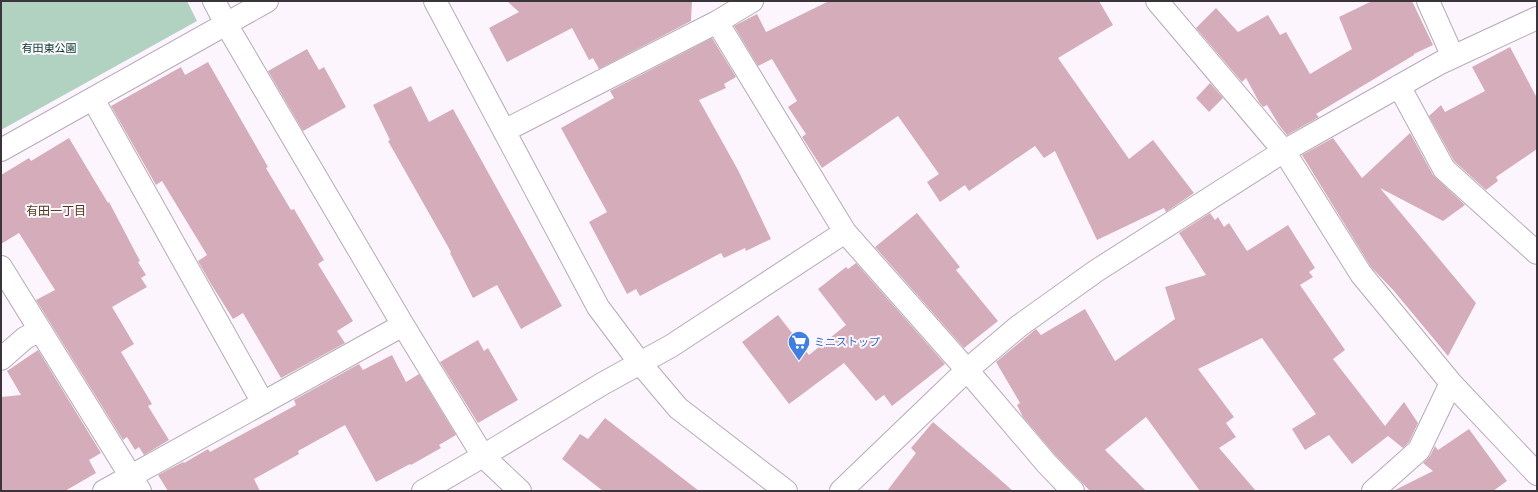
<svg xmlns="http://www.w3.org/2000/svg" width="1538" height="492" font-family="'Varela Round','Noto Sans JP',sans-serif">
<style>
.green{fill:#b1d1c1}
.building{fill:#d5adba}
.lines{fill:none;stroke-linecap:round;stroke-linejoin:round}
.minor-casing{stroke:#b6aab8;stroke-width:24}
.minor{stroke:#fff;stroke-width:22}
.labels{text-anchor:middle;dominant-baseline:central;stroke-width:4;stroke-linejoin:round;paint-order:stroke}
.park-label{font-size:11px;fill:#013826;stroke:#fdf5fe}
.shop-label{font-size:11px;fill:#366cbe;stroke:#fdf5fe;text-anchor:start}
.neighbourhood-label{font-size:12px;fill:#493e15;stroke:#fdf5fe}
</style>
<rect width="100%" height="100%" fill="#fdf5fe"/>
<path class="green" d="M 1,1 L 187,1 L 197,21 L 1,130 Z"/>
<path class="building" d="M 507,1 L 692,1 L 691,21 L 599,69 L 593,58 L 589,60 L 572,28 L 507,62 L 489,28 L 519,12 Z
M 829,1 L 1099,1 L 1113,25 L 1058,58 L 1129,159 L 1153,140 L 1194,193 L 1166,212 L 1164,208 L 1097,240 L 1055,151 L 1044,158 L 1035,146 L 969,191 L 965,185 L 940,202 L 927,182 L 939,174 L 898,116 L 822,168 L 802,137 L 806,134 L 788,107 L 797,101 L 772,59 L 758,66 L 734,26 L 757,14 L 766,32 Z
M 1372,1 L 1412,1 L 1433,45 L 1414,54 L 1414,55 L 1316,114 L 1319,117 L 1287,135 L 1279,125 L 1267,105 L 1263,107 L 1259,102 L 1246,78 L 1242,82 L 1196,28 L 1216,8 L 1238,32 L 1268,15 L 1280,35 L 1286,32 L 1310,74 L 1352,49 L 1339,17 Z
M 712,38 L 736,77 L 724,84 L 726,88 L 699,100 L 738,170 L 771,239 L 746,251 L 745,248 L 724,258 L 721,253 L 640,296 L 636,289 L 627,294 L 589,222 L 607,212 L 561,128 L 614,98 L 610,91 Z
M 1510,47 L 1537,98 L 1537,149 L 1496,177 L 1498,181 L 1486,190 L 1454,161 L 1429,116 L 1441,105 L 1445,112 L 1485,91 L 1472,67 Z
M 307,49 L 319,70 L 324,67 L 346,107 L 303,131 L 268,71 Z
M 208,62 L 268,167 L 266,168 L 291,210 L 294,209 L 324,260 L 318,264 L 353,321 L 337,331 L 345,343 L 281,378 L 243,313 L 233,319 L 211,284 L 198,261 L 207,255 L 162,181 L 156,185 L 111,106 L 181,67 L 185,75 Z
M 1210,83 L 1223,98 L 1209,112 L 1196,98 Z
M 411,86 L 429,122 L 453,109 L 562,306 L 521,329 L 497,285 L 473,298 L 450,253 L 451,252 L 388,141 L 390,140 L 373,105 Z
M 1410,133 L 1433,175 L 1465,205 L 1443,221 L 1380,188 L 1476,303 L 1448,356 L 1394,291 L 1371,267 L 1302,155 L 1333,138 L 1362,178 Z
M 69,138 L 108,203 L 109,202 L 140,261 L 138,262 L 146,275 L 141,278 L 147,287 L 112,307 L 134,344 L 121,352 L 152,404 L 148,406 L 169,440 L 144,455 L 139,447 L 135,450 L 127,437 L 123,440 L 36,300 L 55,290 L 19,233 L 1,244 L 1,175 L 29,158 L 31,161 Z
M 917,213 L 960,267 L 956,270 L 998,321 L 964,348 L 875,247 Z
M 1210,213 L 1215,220 L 1218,217 L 1224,227 L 1229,223 L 1247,251 L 1288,225 L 1315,268 L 1309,272 L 1313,277 L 1300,285 L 1345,350 L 1333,359 L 1385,426 L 1404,402 L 1418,423 L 1409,442 L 1403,448 L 1388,436 L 1352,464 L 1329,435 L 1305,450 L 1292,429 L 1316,414 L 1262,338 L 1198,369 L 1234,417 L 1226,423 L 1236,437 L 1219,448 L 1256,491 L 1200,491 L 1146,417 L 1105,450 L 1146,491 L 1090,491 L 1056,456 L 1023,417 L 1017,405 L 1020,403 L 996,362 L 1036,329 L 1041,335 L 1085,309 L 1115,361 L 1175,319 L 1165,287 L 1206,275 L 1179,233 Z
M 856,263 L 945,364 L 892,406 L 884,395 L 876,401 L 844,363 L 789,404 L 742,342 L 778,315 L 809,355 L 846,325 L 818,289 L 846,267 L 848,269 Z
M 478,340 L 484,351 L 488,348 L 518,400 L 478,423 L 440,362 Z
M 38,350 L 101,453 L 89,460 L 96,473 L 65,491 L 1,491 L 1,397 L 21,395 L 7,371 Z
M 392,355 L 406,382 L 419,374 L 456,435 L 439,445 L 441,448 L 411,465 L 410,464 L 376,482 L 345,425 L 298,451 L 299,454 L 254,479 L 260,491 L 168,491 L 158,475 L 183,462 L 184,463 L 208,449 L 210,452 L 296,405 L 294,400 L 359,364 L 363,370 Z
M 605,418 L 699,491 L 603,491 L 562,459 L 580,434 L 588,439 Z
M 933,422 L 988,469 L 1013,491 L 887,491 L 916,453 L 911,448 Z
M 1469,429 L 1507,481 L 1493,491 L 1393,491 L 1433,471 L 1423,463 L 1430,456 L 1435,446 L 1438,450 Z"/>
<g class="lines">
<g class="minor-casing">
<path id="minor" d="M 214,1 L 226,24 L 403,325 L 483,456 L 520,491
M 435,1 L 598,307 L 640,363 L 678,408 L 786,491
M 1157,1 L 1284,151 L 1361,274 L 1451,383 L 1537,474
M 1428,1 L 1453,57
M 717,22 L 845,232 L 967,370 L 1047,464 L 1073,491
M 1399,86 L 1444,169 L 1537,253
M 93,99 L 263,403
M 504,131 L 717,22 L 752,1
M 1,150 L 267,1
M 1,267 L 140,491
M 1,359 L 25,338 L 40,330
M 104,491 L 403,325
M 423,491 L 483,456 L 602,384 L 671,346 L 845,232
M 841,491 L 967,370 L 1019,326 L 1096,271 L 1284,151 L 1440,63 L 1537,18
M 1373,491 L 1419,450 L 1451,383"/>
</g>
<use href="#minor" class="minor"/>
</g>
<defs>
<g id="supermarket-pin" transform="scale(1.15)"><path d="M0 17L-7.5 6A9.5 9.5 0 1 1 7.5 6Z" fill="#3f7fe0" stroke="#fdf5fe"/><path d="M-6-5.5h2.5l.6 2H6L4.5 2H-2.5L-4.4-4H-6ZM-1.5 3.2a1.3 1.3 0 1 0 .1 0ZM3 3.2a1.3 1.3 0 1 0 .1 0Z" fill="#fff"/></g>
</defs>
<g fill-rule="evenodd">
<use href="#supermarket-pin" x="799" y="342"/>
</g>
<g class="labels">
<g class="park-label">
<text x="49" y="48">有田東公園</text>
</g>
<g class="shop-label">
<text x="814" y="342">ミニストップ</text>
</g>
<g class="neighbourhood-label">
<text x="56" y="211">有田一丁目</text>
</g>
</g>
<rect width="1538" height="492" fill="none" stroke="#3a353b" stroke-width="4"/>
</svg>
